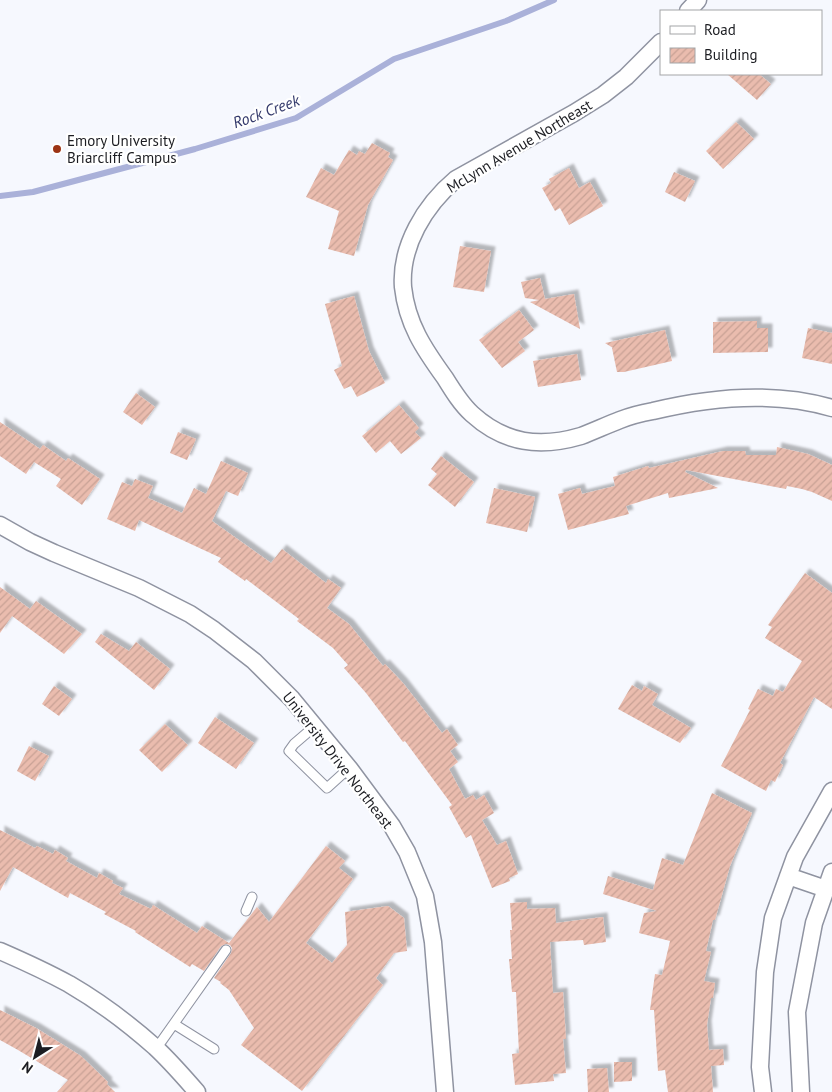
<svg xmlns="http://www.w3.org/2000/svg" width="832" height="1092" font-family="'PT Sans',sans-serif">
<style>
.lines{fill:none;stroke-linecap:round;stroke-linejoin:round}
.stream{stroke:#aab1d9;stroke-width:6}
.building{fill:url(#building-hatch);filter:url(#shadow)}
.lane-casing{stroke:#8f93a1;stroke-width:11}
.street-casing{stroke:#8f93a1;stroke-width:19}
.lane{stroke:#fff;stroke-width:9}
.street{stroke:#fff;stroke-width:16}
.poi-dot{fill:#9c3415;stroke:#fff;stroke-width:2}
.labels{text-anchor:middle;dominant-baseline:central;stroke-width:4.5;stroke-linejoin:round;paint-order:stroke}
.poi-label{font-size:15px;fill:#1c1d22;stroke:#fff;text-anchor:start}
.street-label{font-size:15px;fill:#1c1d22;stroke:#fff}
.water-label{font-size:16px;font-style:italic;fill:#32386a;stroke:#fff}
</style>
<defs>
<pattern id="building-hatch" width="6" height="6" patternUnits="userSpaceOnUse" patternTransform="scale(1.25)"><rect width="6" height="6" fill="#eabcae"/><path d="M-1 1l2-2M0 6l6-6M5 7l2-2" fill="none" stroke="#c8a195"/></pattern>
<filter id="shadow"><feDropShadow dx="4.5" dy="-4.5" stdDeviation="1" flood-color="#0004"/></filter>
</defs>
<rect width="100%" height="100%" fill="#f6f8fe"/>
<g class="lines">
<path class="stream" d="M 0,196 L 33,192 L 195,149 L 296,118 L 394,59 L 506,21 L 554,0"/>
</g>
<path class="building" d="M 727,74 L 759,74 L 771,84 L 757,100 Z
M 736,122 L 754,139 L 723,169 L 706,151 Z
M 372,143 L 390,153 L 388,157 L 393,160 L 368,205 L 354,256 L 328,249 L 339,211 L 306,197 L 321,168 L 334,175 L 349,150 L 357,155 L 359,151 L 365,154 Z
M 569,168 L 579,188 L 590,182 L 603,206 L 569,225 L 560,208 L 555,211 L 542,188 L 551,183 L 549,179 Z
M 674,172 L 695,181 L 685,202 L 665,192 Z
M 460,246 L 491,251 L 484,292 L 453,287 Z
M 540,278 L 545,299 L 574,294 L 580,329 L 530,302 L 539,300 L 525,298 L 521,282 Z
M 354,296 L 369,351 L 385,383 L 357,397 L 351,386 L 344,389 L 334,370 L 342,366 L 325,304 Z
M 519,310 L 534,330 L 518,342 L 525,351 L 502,368 L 479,340 Z
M 757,321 L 757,328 L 768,328 L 768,352 L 713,353 L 713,322 Z
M 808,328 L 832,333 L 832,364 L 802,358 Z
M 665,330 L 672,361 L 624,372 L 617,372 L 612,348 L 613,348 L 605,343 Z
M 577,354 L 581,380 L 538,387 L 533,361 Z
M 136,393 L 155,407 L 142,425 L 123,412 Z
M 399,405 L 419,428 L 415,432 L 421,438 L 401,454 L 390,441 L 376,453 L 362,436 Z
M 0,422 L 40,449 L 43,445 L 66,461 L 68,458 L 100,479 L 82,505 L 56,486 L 61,479 L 34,462 L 26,474 L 0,456 Z
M 178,432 L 196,439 L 187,460 L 170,453 Z
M 777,447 L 808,454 L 832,465 L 832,501 L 812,492 L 802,489 L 787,486 L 786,489 L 686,470 L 685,472 L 718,488 L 669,498 L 668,493 L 626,506 L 629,514 L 568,530 L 558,494 L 580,488 L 582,494 L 615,486 L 613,477 L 648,466 L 649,468 L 723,451 L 745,451 L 746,455 L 776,455 Z
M 441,456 L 474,482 L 455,507 L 428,485 L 437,474 L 431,469 Z
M 221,461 L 248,473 L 238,496 L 226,491 L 212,521 L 271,563 L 282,549 L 326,583 L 328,579 L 341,588 L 327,608 L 349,624 L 383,666 L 385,664 L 403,683 L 442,733 L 447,729 L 458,745 L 450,751 L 458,762 L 449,769 L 465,799 L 473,795 L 476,800 L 484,795 L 494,813 L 482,820 L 497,845 L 506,841 L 518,874 L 509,878 L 510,881 L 492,888 L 471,835 L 466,838 L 449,807 L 452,805 L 405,741 L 403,742 L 366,693 L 344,668 L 348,665 L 333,648 L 297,621 L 299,619 L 246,579 L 245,581 L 218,562 L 221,558 L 139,520 L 135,531 L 107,519 L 122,482 L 132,486 L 135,479 L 153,486 L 148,498 L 182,513 L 194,488 L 206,494 Z
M 494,488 L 535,497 L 527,532 L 486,523 Z
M 805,573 L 832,593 L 832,709 L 814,697 L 780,763 L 783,765 L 775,782 L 771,780 L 766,791 L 721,766 L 750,710 L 748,709 L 758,689 L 773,696 L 776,689 L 783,692 L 802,661 L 765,638 L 772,627 L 768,625 Z
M 0,587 L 30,609 L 36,601 L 82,634 L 64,654 L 12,616 L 0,633 Z
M 101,634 L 129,651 L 136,642 L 170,669 L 154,690 L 95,642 Z
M 632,685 L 642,691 L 644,686 L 658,694 L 652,705 L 691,728 L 680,743 L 618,709 Z
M 54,686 L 72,699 L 59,716 L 42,704 Z
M 215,717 L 254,743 L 236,769 L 198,743 Z
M 165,724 L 188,745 L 162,772 L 139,750 Z
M 29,746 L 49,756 L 35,781 L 17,771 Z
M 712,793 L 752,813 L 730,866 L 715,920 L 713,920 L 706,951 L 711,952 L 704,981 L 715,983 L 713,998 L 711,998 L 707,1025 L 709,1050 L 723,1049 L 724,1065 L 711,1066 L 713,1092 L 668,1092 L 665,1070 L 658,1071 L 654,1010 L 650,1010 L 655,974 L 662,975 L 670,941 L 639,933 L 644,913 L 657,911 L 603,894 L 608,876 L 653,890 L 662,858 L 683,865 Z
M 0,830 L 35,848 L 37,846 L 53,854 L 55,850 L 68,858 L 66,861 L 97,878 L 99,873 L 113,881 L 112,883 L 123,888 L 119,894 L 151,909 L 153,905 L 197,933 L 202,926 L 229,943 L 257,907 L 269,922 L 326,846 L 345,861 L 339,868 L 353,879 L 306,943 L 332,963 L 347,945 L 345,912 L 388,906 L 404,918 L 407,951 L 394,953 L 376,978 L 383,985 L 302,1091 L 241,1045 L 254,1028 L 229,990 L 220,983 L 221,982 L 214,978 L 231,953 L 232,948 L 230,945 L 226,944 L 221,946 L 204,971 L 192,964 L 190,967 L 135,932 L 136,931 L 104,914 L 106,912 L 70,893 L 68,898 L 13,867 L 0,891 Z
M 527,902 L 527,909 L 555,908 L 556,923 L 603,917 L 606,942 L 584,945 L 583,940 L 550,942 L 553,993 L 563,992 L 566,1039 L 563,1039 L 566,1073 L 553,1074 L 554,1081 L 515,1085 L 512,1054 L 519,1053 L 516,992 L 512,992 L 509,959 L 512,959 L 510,930 L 512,930 L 510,903 Z
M 0,1010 L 36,1028 L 81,1056 L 108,1082 L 107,1084 L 115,1092 L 57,1092 L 68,1080 L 18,1050 L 0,1040 Z
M 614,1062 L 632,1062 L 632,1081 L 614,1082 Z
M 607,1068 L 609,1092 L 588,1092 L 587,1069 Z"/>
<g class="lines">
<g class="lane-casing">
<path id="lane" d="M 315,726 L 294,744 L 289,751 L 327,788 L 349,768
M 246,911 L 252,897
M 174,1024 L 214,1049
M 156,1049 L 226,950"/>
</g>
<g class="street-casing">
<path id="street" d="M 688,11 L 698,0
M 661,42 L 626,77 L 603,95 L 574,113 L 456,179 C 425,205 400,246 403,287 C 407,324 424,349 445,378 C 453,391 461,404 472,414 C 505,444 540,448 581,436 C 594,431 607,425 620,420 C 630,416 642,413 653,411 C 711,397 774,391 832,408
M 0,525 L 30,542 L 54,553 L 139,588 L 190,614 L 214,630 L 254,661 L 292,699 L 349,768 L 392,826 L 407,852 L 425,896 L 433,942 L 445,1092
M 788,876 L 826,889
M 0,951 C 23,961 47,972 69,984 C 100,1002 129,1024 155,1047 C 170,1061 184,1077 197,1092
M 763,1092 L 760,1067 L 765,972 L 773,918 L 795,857 L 832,791
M 801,1092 L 797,1012 L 814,923 L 832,872"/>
</g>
<use href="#lane" class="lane"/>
<use href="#street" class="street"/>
</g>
<circle class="poi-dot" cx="57" cy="149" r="5"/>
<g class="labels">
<g class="poi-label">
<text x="67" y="140">Emory University<tspan x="67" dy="17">Briarcliff Campus</tspan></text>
</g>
<g class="street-label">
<text transform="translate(519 146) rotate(-31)">McLynn Avenue Northeast</text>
<text transform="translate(338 760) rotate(52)">University Drive Northeast</text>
</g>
<g class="water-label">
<text transform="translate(266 111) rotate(-20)">Rock Creek</text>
</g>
</g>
<rect x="660" y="10" width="162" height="65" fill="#ffffff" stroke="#a4a5a7"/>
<rect x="670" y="26" width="25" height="8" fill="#ffffff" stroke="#a4a5a7"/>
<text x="704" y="35" font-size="15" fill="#1c1d22">Road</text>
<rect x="670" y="48" width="25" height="15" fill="url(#building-hatch)" stroke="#a4a5a7"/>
<text x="704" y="60" font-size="15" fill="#1c1d22">Building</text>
<g transform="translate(35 1057) rotate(216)" stroke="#ffffff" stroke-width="4" paint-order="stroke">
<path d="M0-4L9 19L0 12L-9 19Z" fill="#1c1d22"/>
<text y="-8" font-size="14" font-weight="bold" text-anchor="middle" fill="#1c1d22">N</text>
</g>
</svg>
